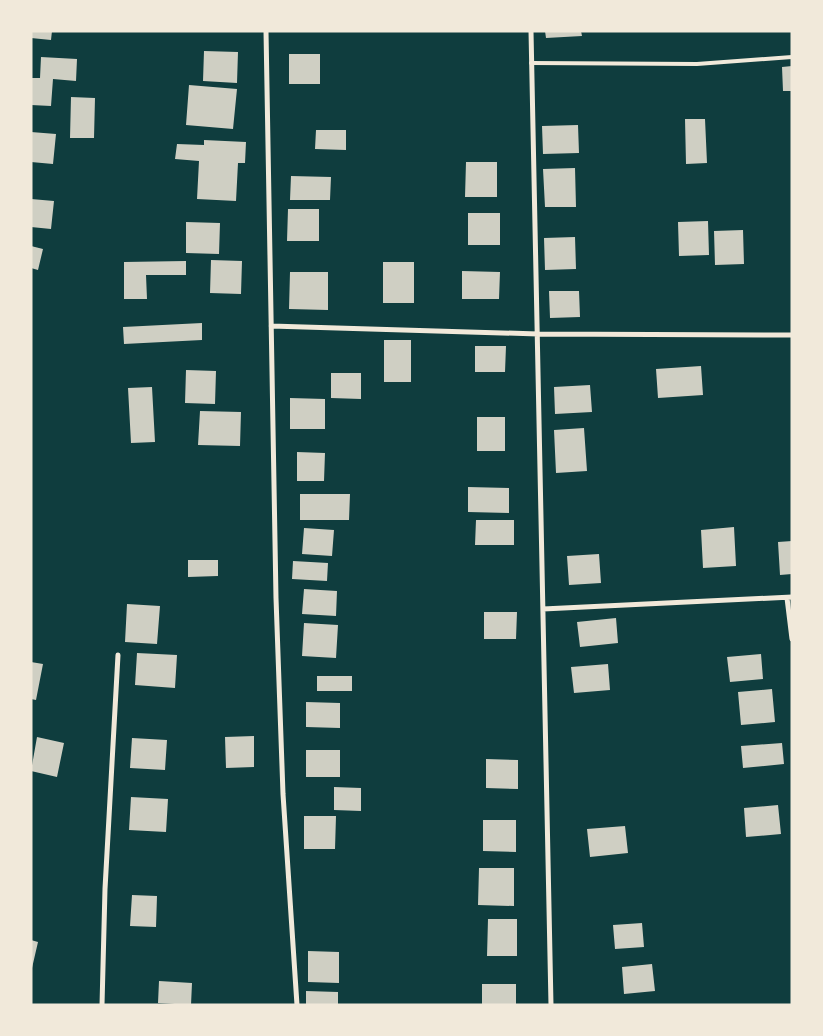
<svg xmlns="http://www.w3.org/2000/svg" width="823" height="1036" font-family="Overpass,sans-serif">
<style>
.building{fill:#cfcfc3}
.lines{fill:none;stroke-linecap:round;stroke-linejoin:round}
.service{stroke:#f1e9da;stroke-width:4}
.minor{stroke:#f1e9da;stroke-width:5}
</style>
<rect width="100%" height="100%" fill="#0f3d3e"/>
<path class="building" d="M 31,31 L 52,31 L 51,40 L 31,38 Z
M 545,31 L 581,31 L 582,36 L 546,38 Z
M 204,51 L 238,52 L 237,83 L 203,81 Z
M 289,54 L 320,54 L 320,84 L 289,84 Z
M 41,57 L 77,59 L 76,81 L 53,79 L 51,106 L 31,105 L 31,78 L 40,78 Z
M 792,66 L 792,91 L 783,91 L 782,67 Z
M 189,85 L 237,89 L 233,129 L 186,125 Z
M 71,97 L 95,98 L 94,138 L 70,138 Z
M 685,119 L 705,119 L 707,163 L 686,164 Z
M 578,125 L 579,153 L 543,154 L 542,126 Z
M 316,130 L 346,130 L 346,150 L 315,149 Z
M 31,132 L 56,134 L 53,164 L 31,162 Z
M 204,140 L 246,142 L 245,163 L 238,163 L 236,201 L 197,199 L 199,161 L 175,159 L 177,144 L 204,145 Z
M 466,162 L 497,162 L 497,197 L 465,197 Z
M 575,168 L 576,207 L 545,207 L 543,169 Z
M 291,176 L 331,177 L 330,200 L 290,200 Z
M 31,199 L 54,201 L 51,229 L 31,227 Z
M 288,209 L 319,209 L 319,241 L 287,241 Z
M 468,213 L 500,213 L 500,245 L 468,245 Z
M 708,221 L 709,255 L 679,256 L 678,222 Z
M 186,222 L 220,223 L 219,254 L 186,253 Z
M 743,230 L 744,264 L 715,265 L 714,231 Z
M 575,237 L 576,269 L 545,270 L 544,238 Z
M 31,246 L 43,249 L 38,270 L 31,268 Z
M 211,260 L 242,261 L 241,294 L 210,293 Z
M 186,261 L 186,275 L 146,275 L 147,299 L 124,299 L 124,262 Z
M 383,262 L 414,262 L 414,303 L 383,303 Z
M 462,271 L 500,272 L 499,299 L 462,299 Z
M 290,272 L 328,272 L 328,310 L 289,309 Z
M 549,291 L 579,291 L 580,317 L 550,318 Z
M 202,323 L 202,340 L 124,344 L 123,327 Z
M 384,340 L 411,340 L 411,382 L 384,382 Z
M 475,346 L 506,346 L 505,372 L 475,372 Z
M 701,366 L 703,395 L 658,398 L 656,369 Z
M 186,370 L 216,371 L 215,404 L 185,403 Z
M 331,373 L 361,373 L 361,399 L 331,398 Z
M 590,385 L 592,412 L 555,414 L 554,387 Z
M 152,387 L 155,442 L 131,443 L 128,388 Z
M 290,398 L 325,399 L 325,429 L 290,429 Z
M 200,411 L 241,412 L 240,446 L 198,445 Z
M 477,417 L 505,417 L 505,451 L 477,451 Z
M 584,428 L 587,471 L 556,473 L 554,430 Z
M 297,452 L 325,453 L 324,481 L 297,481 Z
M 468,487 L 509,488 L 509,513 L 468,512 Z
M 300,494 L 350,494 L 349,520 L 300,520 Z
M 476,520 L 514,520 L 514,545 L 475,545 Z
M 734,527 L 736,566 L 703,568 L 701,530 Z
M 304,528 L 334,530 L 332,556 L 302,554 Z
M 792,541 L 792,574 L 780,575 L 778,542 Z
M 599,554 L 601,583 L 569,585 L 567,556 Z
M 188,560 L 218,560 L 218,576 L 188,577 Z
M 293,561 L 328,563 L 327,581 L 292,579 Z
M 304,589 L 337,591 L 336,616 L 302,614 Z
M 127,604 L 160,606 L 157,644 L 125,642 Z
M 484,612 L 517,612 L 516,639 L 484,639 Z
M 616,618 L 618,643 L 580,647 L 577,622 Z
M 304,623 L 338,625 L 336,658 L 302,656 Z
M 137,653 L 177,655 L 175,688 L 135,685 Z
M 761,654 L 763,679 L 730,682 L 727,657 Z
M 31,662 L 43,664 L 36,700 L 31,699 Z
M 608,664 L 610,690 L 574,693 L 571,667 Z
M 317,676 L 352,676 L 352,691 L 317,691 Z
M 772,689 L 775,722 L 741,725 L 738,692 Z
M 306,702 L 340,703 L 340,728 L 306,727 Z
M 254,736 L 254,767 L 226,768 L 225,737 Z
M 37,737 L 64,743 L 57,777 L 31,771 Z
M 132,738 L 167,740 L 165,770 L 130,768 Z
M 782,743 L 784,764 L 743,768 L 741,746 Z
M 306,750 L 340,750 L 340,777 L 306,777 Z
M 486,759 L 518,760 L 518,789 L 486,788 Z
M 334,787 L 361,788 L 361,811 L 334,810 Z
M 131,797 L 168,799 L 166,832 L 129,830 Z
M 778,805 L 781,834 L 746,837 L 744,808 Z
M 304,816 L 336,816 L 335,849 L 304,849 Z
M 483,820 L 516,820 L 516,852 L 483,851 Z
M 625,826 L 628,853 L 590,857 L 587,829 Z
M 479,868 L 514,868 L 514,906 L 478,905 Z
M 132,895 L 157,896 L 156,927 L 130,926 Z
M 488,919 L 517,919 L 517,956 L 487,956 Z
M 642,923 L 644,947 L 615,949 L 613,925 Z
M 31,940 L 38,942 L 32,968 L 31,968 Z
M 308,951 L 339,952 L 339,983 L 308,982 Z
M 652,964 L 655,991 L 624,994 L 622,967 Z
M 159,981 L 192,983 L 191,1005 L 158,1003 Z
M 482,984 L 516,984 L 516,1005 L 482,1005 Z
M 306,991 L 338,992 L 338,1005 L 306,1005 Z"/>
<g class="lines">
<path class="service" d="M 531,63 L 697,64 L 792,57"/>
<path class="minor" d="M 266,31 L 276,598 L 283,794 L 297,1005
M 531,31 L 551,1005
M 271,326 L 538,334 L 792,335
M 787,598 L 792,639
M 543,609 L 792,597
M 102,1005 L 105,889 L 118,655"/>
</g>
<rect width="823" height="1036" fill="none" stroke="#f1e9da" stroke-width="65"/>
</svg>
